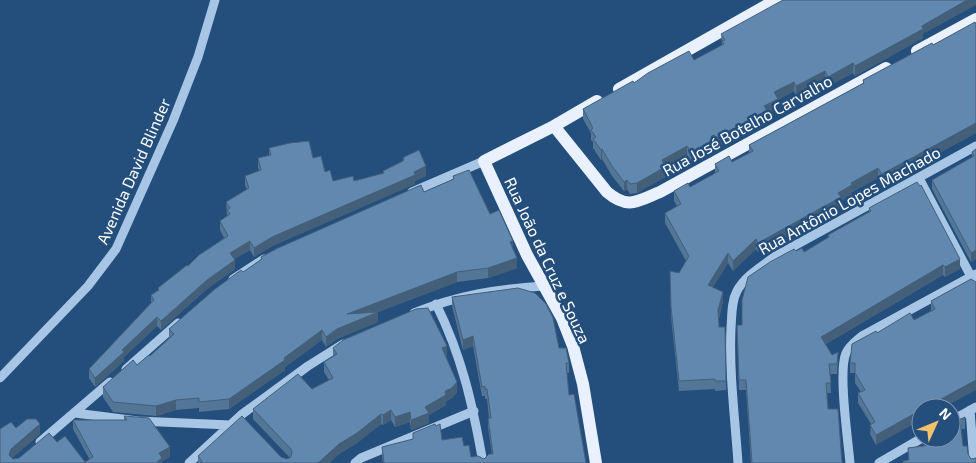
<svg xmlns="http://www.w3.org/2000/svg" width="976" height="463" font-family="'Exo 2',sans-serif">
<style>
.lines{fill:none;stroke-linecap:round;stroke-linejoin:round}
.minor{stroke:#a7c6e5;stroke-width:9}
.major{stroke:#e8f1fd;stroke-width:12}
.wall{fill:#537596}
.shaded-wall{fill:#445f7a}
.building{fill:#6188af;stroke:#445f7a}
.labels{text-anchor:middle;dominant-baseline:central;stroke-width:5;stroke-linejoin:round;paint-order:stroke}
.street-label{font-size:16px;fill:#fff;stroke:#244f7c}
</style>
<rect width="100%" height="100%" fill="#244f7c"/>
<g class="lines">
<path class="minor" d="M 919,178 L 976,286
M 412,192 L 484,161
M 233,279 L 264,259
M 436,304 C 462,356 473,406 483,463
M 414,313 C 458,295 497,289 543,286
M 126,369 L 178,323
M 0,378 L 88,286 L 116,249 L 173,121 L 198,57 L 215,0
M 970,410 L 974,463
M 75,413 L 138,421 L 230,425
M 951,421 L 976,407
M 40,442 L 110,382
M 189,463 L 241,415 L 308,366 L 343,344
M 355,463 L 361,458 L 474,411
M 738,463 C 735,418 729,373 731,328 C 732,316 731,302 737,291 C 745,276 761,267 774,257 L 976,146
M 850,463 C 848,440 838,371 846,353 C 849,346 856,341 862,336 L 976,274
M 879,463 L 922,438"/>
<path class="major" d="M 917,51 L 976,19
M 619,89 L 776,0
M 554,126 L 607,192 C 628,210 638,201 660,192 L 886,68
M 596,463 L 583,384 L 573,346 L 562,318 L 527,255 L 484,161 L 554,126 L 597,101"/>
</g>
<path class="wall" d="M 976,25 L 976,133 L 882,184 L 878,178 L 852,192 L 852,195 L 841,201 L 841,207 L 758,252 L 756,249 L 733,271 L 728,263 L 713,287 L 723,301 L 719,319 L 719,327 L 725,327 L 726,390 L 715,391 L 715,389 L 679,391 L 671,317 L 670,271 L 679,273 L 686,261 L 665,223 L 665,213 L 677,206 L 674,201 L 674,191 L 690,187 L 715,174 L 715,164 L 732,162 L 749,153 L 749,145 L 863,83 L 863,80 L 933,45 Z
M 721,34 L 923,34 L 923,38 L 855,76 L 853,73 L 828,86 L 825,81 L 796,96 L 794,91 L 778,100 L 778,109 L 767,115 L 767,120 L 691,162 L 687,155 L 665,168 L 665,177 L 637,193 L 630,194 L 627,189 L 624,191 L 612,176 L 602,159 L 601,160 L 593,148 L 593,142 L 591,140 L 591,133 L 583,119 L 583,109 L 634,83 L 694,60 L 722,45 Z
M 269,148 L 313,158 L 333,181 L 354,181 L 383,174 L 383,171 L 426,176 L 415,181 L 415,184 L 272,246 L 254,257 L 250,250 L 234,259 L 235,269 L 207,289 L 161,330 L 157,326 L 124,357 L 124,361 L 95,387 L 89,378 L 89,369 L 151,303 L 151,295 L 158,290 L 158,288 L 188,266 L 224,238 L 220,230 L 220,221 L 227,216 L 226,202 L 247,190 L 245,185 L 245,176 L 259,171 L 258,167 L 258,158 L 269,155 Z
M 976,149 L 976,259 L 971,262 L 932,189 L 932,180 L 972,157 L 972,152 Z
M 453,176 L 490,214 L 513,249 L 517,268 L 488,278 L 457,282 L 378,312 L 378,322 L 337,339 L 326,347 L 322,340 L 285,367 L 285,370 L 229,409 L 199,412 L 199,408 L 176,410 L 156,416 L 113,412 L 103,397 L 103,387 L 137,365 L 150,356 L 169,338 L 169,329 L 261,259 L 261,257 L 424,192 L 453,179 Z
M 869,208 L 960,269 L 945,277 L 943,275 L 826,344 L 832,355 L 838,362 L 837,374 L 830,374 L 831,393 L 827,393 L 828,409 L 842,463 L 751,463 L 746,390 L 739,390 L 737,325 L 742,325 L 796,251 L 804,252 L 828,238 L 828,235 L 869,212 Z
M 971,279 L 876,445 L 870,434 L 871,424 L 858,403 L 858,393 L 861,392 L 855,383 L 855,373 L 850,373 L 850,363 L 877,333 L 914,320 L 931,311 L 931,301 Z
M 452,297 L 559,348 L 569,363 L 569,373 L 567,373 L 569,395 L 586,463 L 383,463 L 382,457 L 382,447 L 413,439 L 413,433 L 464,446 L 471,457 L 484,459 L 492,454 L 488,428 L 488,418 L 489,418 L 487,399 L 485,399 L 485,396 L 482,396 L 473,346 L 463,350 L 452,306 Z
M 333,348 L 447,356 L 446,356 L 457,392 L 452,398 L 446,401 L 446,405 L 429,415 L 429,423 L 411,430 L 410,422 L 395,427 L 391,420 L 383,425 L 381,424 L 357,443 L 339,454 L 329,463 L 198,463 L 198,456 L 281,457 L 287,459 L 290,458 L 253,419 L 253,409 L 312,389 L 329,380 L 324,372 L 324,362 L 333,356 Z
M 124,416 L 170,457 L 162,461 L 162,463 L 0,463 L 16,428 L 40,434 L 12,458 L 13,459 L 19,458 L 57,442 L 85,462 L 90,460 L 73,429 L 73,420 L 124,420 Z
M 965,417 L 965,429 L 961,429 L 963,446 L 971,459 L 908,460 L 908,448 L 930,445 L 939,439 L 939,438 L 951,438 L 951,424 Z"/>
<path class="shaded-wall" d="M 967,0 L 976,0 L 976,5 L 923,34 L 923,38 L 855,76 L 855,66 L 922,26 Z
M 853,63 L 853,73 L 828,86 L 828,77 Z
M 825,71 L 825,81 L 796,96 L 796,86 Z
M 794,82 L 794,91 L 778,100 L 778,109 L 767,115 L 767,120 L 691,162 L 691,152 L 764,106 L 774,92 Z
M 976,123 L 976,133 L 882,184 L 882,174 Z
M 687,146 L 687,155 L 665,168 L 665,177 L 637,193 L 637,183 L 662,160 Z
M 602,149 L 602,159 L 601,160 L 601,150 Z
M 426,166 L 426,176 L 415,181 L 415,184 L 272,246 L 254,257 L 254,248 L 272,237 Z
M 878,168 L 878,178 L 852,192 L 852,195 L 841,201 L 841,207 L 758,252 L 758,243 L 851,183 Z
M 627,180 L 627,189 L 624,191 L 624,182 Z
M 756,239 L 756,249 L 733,271 L 733,261 Z
M 250,241 L 250,250 L 230,262 L 230,253 Z
M 513,241 L 513,251 L 510,242 Z
M 976,250 L 976,259 L 971,262 L 971,253 Z
M 728,253 L 728,263 L 708,295 L 708,285 Z
M 517,258 L 517,268 L 488,278 L 488,268 Z
M 960,259 L 960,269 L 945,277 L 945,267 Z
M 235,260 L 235,269 L 207,289 L 161,330 L 161,321 L 207,280 Z
M 943,265 L 943,275 L 821,347 L 821,337 Z
M 457,272 L 457,282 L 378,312 L 378,322 L 337,339 L 326,347 L 326,337 L 347,314 Z
M 723,292 L 723,301 L 718,320 L 718,310 Z
M 157,317 L 157,326 L 124,357 L 124,361 L 95,387 L 95,378 L 122,350 Z
M 322,330 L 322,340 L 285,367 L 285,370 L 229,409 L 229,399 Z
M 473,336 L 473,346 L 463,350 L 463,340 Z
M 447,346 L 447,356 L 442,358 L 442,348 Z
M 976,380 L 976,390 L 943,408 L 925,408 Z
M 457,382 L 457,392 L 452,398 L 446,401 L 446,405 L 429,415 L 429,423 L 411,430 L 411,420 L 425,407 Z
M 176,400 L 176,410 L 156,416 L 156,406 Z
M 391,410 L 391,420 L 383,425 L 383,415 Z
M 921,410 L 921,420 L 876,445 L 876,435 Z
M 410,412 L 410,422 L 395,427 L 395,417 Z
M 381,414 L 381,424 L 357,443 L 339,454 L 329,463 L 318,463 L 339,444 Z
M 40,424 L 40,434 L 11,459 L 9,455 L 11,449 Z
M 170,447 L 170,457 L 162,461 L 162,463 L 156,463 L 159,453 Z"/>
<path class="building" d="M 783,0 L 967,0 L 922,26 L 923,29 L 855,66 L 853,63 L 828,77 L 825,71 L 796,86 L 794,82 L 774,92 L 778,99 L 764,106 L 767,110 L 691,152 L 687,146 L 662,160 L 665,167 L 637,183 L 630,184 L 627,180 L 624,182 L 612,166 L 602,149 L 601,150 L 593,139 L 596,137 L 591,130 L 593,128 L 583,109 L 633,81 L 634,83 L 648,73 L 689,51 L 694,60 L 724,44 L 722,41 L 725,40 L 721,34 Z
M 975,22 L 976,25 L 976,123 L 882,174 L 878,168 L 851,183 L 852,185 L 838,193 L 841,197 L 758,243 L 756,239 L 733,261 L 728,253 L 708,285 L 723,292 L 718,310 L 719,327 L 725,327 L 726,381 L 715,381 L 715,379 L 679,381 L 671,307 L 670,271 L 679,273 L 689,256 L 665,213 L 681,204 L 674,191 L 688,183 L 690,187 L 719,171 L 715,164 L 729,156 L 732,162 L 753,151 L 749,145 L 864,83 L 863,80 L 932,43 L 933,45 Z
M 309,141 L 313,158 L 321,156 L 325,172 L 330,170 L 333,181 L 353,176 L 354,181 L 384,173 L 383,171 L 403,161 L 404,157 L 419,150 L 426,166 L 414,172 L 415,175 L 272,237 L 254,248 L 250,241 L 230,253 L 235,260 L 207,280 L 161,321 L 157,317 L 122,350 L 124,352 L 95,378 L 89,369 L 154,300 L 151,295 L 159,290 L 158,288 L 187,265 L 188,266 L 199,255 L 228,236 L 220,221 L 230,214 L 227,210 L 230,208 L 226,202 L 249,188 L 245,176 L 261,170 L 258,158 L 271,155 L 269,148 L 290,143 Z
M 976,149 L 976,250 L 971,253 L 932,180 L 974,156 L 972,152 Z
M 469,170 L 490,214 L 499,210 L 513,241 L 510,242 L 517,258 L 488,268 L 457,272 L 347,314 L 378,312 L 337,329 L 326,337 L 322,330 L 284,358 L 285,360 L 229,399 L 199,402 L 199,398 L 176,400 L 156,406 L 113,402 L 103,387 L 133,360 L 137,365 L 149,355 L 150,356 L 174,334 L 169,329 L 215,289 L 241,270 L 243,272 L 246,270 L 262,259 L 261,257 L 278,248 L 421,185 L 424,192 L 454,179 L 453,176 Z
M 917,182 L 920,186 L 921,185 L 960,259 L 945,267 L 943,265 L 821,337 L 832,355 L 838,352 L 837,364 L 829,364 L 831,383 L 826,383 L 828,409 L 838,409 L 842,463 L 752,463 L 746,380 L 739,380 L 737,325 L 742,325 L 742,300 L 748,277 L 770,262 L 794,249 L 796,251 L 802,248 L 804,252 L 829,237 L 828,235 L 871,211 L 869,208 Z
M 971,279 L 976,282 L 976,380 L 925,408 L 921,408 L 921,410 L 876,435 L 870,425 L 875,422 L 858,393 L 865,390 L 855,373 L 855,363 L 850,363 L 852,344 L 876,331 L 877,333 L 910,313 L 914,320 L 935,309 L 931,301 Z
M 518,288 L 535,293 L 546,304 L 553,318 L 559,348 L 566,348 L 569,363 L 566,363 L 569,395 L 574,394 L 586,463 L 384,463 L 382,447 L 413,439 L 413,433 L 435,424 L 436,426 L 440,424 L 442,440 L 462,437 L 464,446 L 469,445 L 471,457 L 478,456 L 484,459 L 489,454 L 493,454 L 488,418 L 491,418 L 487,389 L 485,389 L 485,386 L 482,387 L 473,336 L 463,340 L 452,297 Z
M 428,308 L 447,346 L 442,348 L 457,382 L 452,388 L 445,391 L 446,395 L 425,407 L 429,413 L 411,420 L 410,412 L 395,417 L 391,410 L 383,415 L 381,414 L 357,433 L 339,444 L 318,463 L 200,463 L 202,461 L 198,456 L 242,416 L 281,457 L 287,459 L 291,457 L 292,452 L 291,449 L 253,409 L 298,374 L 312,389 L 333,378 L 324,362 L 337,354 L 333,348 L 343,340 L 416,309 Z
M 124,416 L 149,418 L 170,447 L 159,453 L 162,458 L 156,463 L 0,463 L 0,429 L 11,422 L 16,428 L 27,419 L 36,419 L 40,424 L 11,449 L 9,455 L 13,459 L 19,458 L 49,433 L 57,442 L 65,436 L 85,462 L 93,457 L 73,420 L 127,420 Z
M 965,417 L 965,419 L 960,419 L 963,446 L 967,446 L 968,454 L 971,459 L 976,458 L 976,463 L 903,463 L 903,461 L 909,460 L 908,448 L 931,445 L 930,440 L 940,439 L 940,438 L 951,438 L 951,424 Z"/>
<g class="labels">
<g class="street-label">
<text transform="translate(747 125) rotate(-29)">Rua José Botelho Carvalho</text>
<text transform="translate(133 171) rotate(-66)">Avenida David Blinder</text>
<text transform="translate(849 200) rotate(-29)">Rua Antônio Lopes Machado</text>
<text transform="translate(548 260) rotate(65)">Rua João da Cruz e Souza</text>
</g>
</g>
<g transform="translate(936 423) rotate(46)"><circle r="24" fill="#244f7c" stroke="#7c95b0"/>
<path d="M0-4L9 19L0 12L-9 19Z" fill="#efc26b"/>
<text y="-8" font-size="14" font-weight="bold" text-anchor="middle" fill="#ffffff">N</text>
</g>
</svg>
